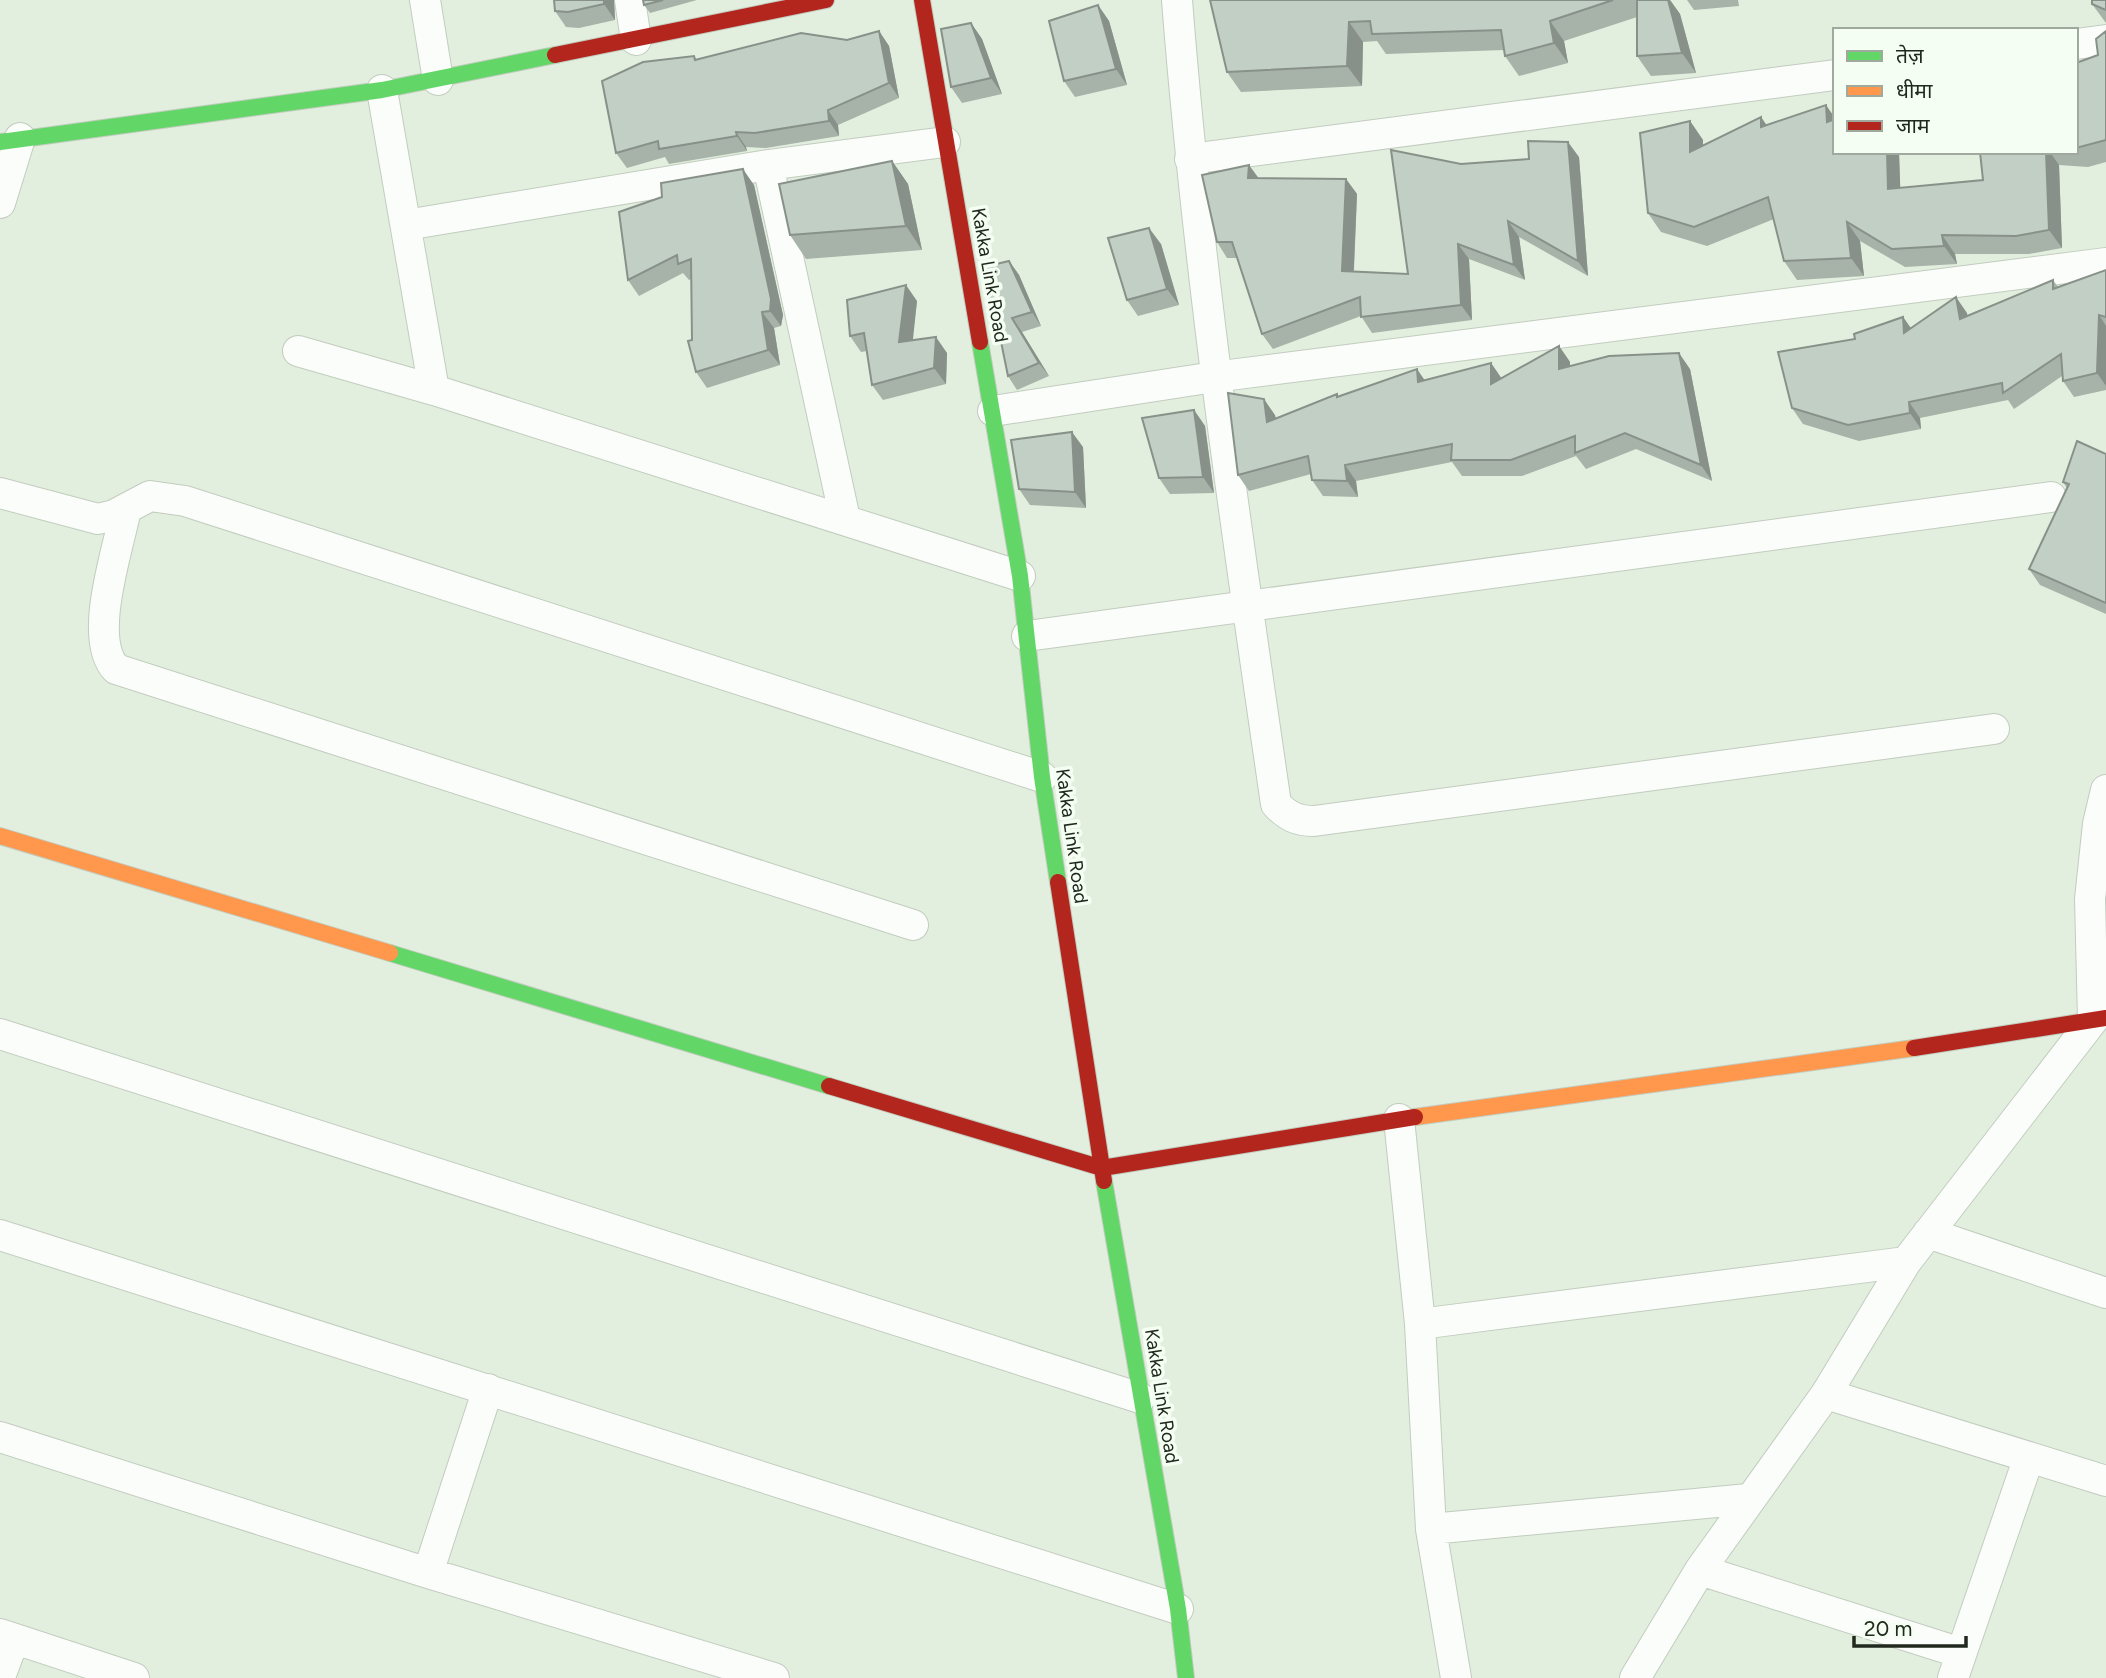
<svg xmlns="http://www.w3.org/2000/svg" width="2106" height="1678" font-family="Figtree,'Noto Sans Devanagari',sans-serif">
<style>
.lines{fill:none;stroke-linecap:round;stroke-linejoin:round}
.street-casing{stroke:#c2ccbf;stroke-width:32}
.fast-casing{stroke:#c2ccbf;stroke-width:18}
.slow-casing{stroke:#c2ccbf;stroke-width:18}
.jam-casing{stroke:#c2ccbf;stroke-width:18}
.street{stroke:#fbfdfa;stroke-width:30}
.fast{stroke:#63d668;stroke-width:16}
.slow{stroke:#ff974d;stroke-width:16}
.jam{stroke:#b3261e;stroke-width:16}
.wall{fill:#a7b2a9}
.shaded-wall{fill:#889189}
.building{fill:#c2cfc4;stroke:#889189;stroke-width:2}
.labels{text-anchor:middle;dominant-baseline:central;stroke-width:7;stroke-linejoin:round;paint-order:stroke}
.street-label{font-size:19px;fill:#21291e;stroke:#f5fef2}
</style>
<rect width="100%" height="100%" fill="#e2efde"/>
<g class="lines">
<g class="street-casing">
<path id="street" d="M 425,0 L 438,80
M 630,0 L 636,40
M 1177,0 C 1198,270 1237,536 1276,804 C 1287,816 1297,821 1314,821 L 1994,729
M 2076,44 L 2106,40
M 382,90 L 434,390
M 1190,159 L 1835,75
M 768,165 L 845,519
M 0,203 L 20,138
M 406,225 L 768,165 L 945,142
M 298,351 L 434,390 L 1020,576
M 993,411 L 1214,377 L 2106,263
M 0,493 L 98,519 L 114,515 L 150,496 L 185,501 L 1042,777
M 126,509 C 118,550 87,638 116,669 L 913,925
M 1027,636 L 2051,497
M 0,1034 L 1140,1398
M 1399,1119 L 1420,1324 L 1431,1529 L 1456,1678
M 1928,1233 L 2106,1293
M 0,1235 L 1178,1609
M 1420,1324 L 1906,1262
M 1826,1394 L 2106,1481
M 0,1437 L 428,1573 L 774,1678
M 1431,1529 L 1748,1499
M 1700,1570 L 1961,1653
M 428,1573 L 488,1389
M 0,1634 L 134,1678
M 0,1677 L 14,1639
M 1635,1678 L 1700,1570 L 1826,1394 L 1906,1262 L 2093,1020 L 2090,899 L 2098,824 L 2106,790
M 1953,1678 L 2029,1457"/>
</g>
<g class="fast-casing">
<path id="fast" d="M 0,142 L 382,90 L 555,55
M 980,342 L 1020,576 L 1042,777 L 1058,882
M 390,953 L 829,1086
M 1104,1181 L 1178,1609 L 1186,1678"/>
</g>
<g class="slow-casing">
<path id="slow" d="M 0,836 L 390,953
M 1415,1117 L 1914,1048"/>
</g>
<g class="jam-casing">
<path id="jam" d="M 922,0 L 980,342
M 555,55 L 826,0
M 1058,882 L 1104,1181
M 1914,1048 L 2106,1018
M 829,1086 L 1102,1168 L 1415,1117"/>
</g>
<use href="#street" class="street"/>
<use href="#fast" class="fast"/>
<use href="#slow" class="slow"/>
<use href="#jam" class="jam"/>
</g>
<path class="wall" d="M 554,0 L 614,0 L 615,20 L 579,28 L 566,27 L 555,11 Z
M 643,0 L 697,0 L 650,13 L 644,5 Z
M 1210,0 L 1670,0 L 1680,14 L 1696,73 L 1651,76 L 1637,56 L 1637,17 L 1564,41 L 1568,63 L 1519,76 L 1505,56 L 1504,50 L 1386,54 L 1377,41 L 1363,42 L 1362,86 L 1241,92 L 1227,72 Z
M 1687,0 L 1738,0 L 1739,6 L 1694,10 Z
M 2106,0 L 2106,23 L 2092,4 Z
M 1098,5 L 1109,21 L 1127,85 L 1075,97 L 1064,81 Z
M 971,23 L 982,39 L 1002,94 L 962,103 L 951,87 Z
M 879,31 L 889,46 L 899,98 L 838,125 L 839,136 L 766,148 L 746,147 L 747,151 L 669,164 L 665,157 L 627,168 L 616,153 L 694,56 L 696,59 L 847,40 Z
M 2106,31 L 2106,162 L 2088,167 L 2059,165 L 2062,248 L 2029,254 L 1955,254 L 1957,264 L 1905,267 L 1860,241 L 1864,276 L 1797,280 L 1784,261 L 1774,219 L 1707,246 L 1661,232 L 1648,213 L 1690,121 L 1703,140 L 1703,146 L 1761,117 L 1766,125 L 1835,118 L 1899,152 L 1900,188 L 1983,180 L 1980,152 L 2076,152 L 2076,63 L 2098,55 Z
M 1579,157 L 1588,276 L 1519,237 L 1525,280 L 1469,259 L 1472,320 L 1372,333 L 1361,316 L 1273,349 L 1262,334 L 1237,258 L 1227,258 L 1217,242 L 1258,178 L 1346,179 L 1357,194 L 1354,271 L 1408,274 L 1461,164 Z
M 892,161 L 908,184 L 922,250 L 806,259 L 790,235 Z
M 754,185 L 783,315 L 781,326 L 774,328 L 780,365 L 707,388 L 696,372 L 692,340 L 691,279 L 689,280 L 683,273 L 639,296 L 628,280 Z
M 1161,244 L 1179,305 L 1138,316 L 1127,300 Z
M 1009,261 L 1019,275 L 1041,326 L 1022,332 L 1049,376 L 1017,390 L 1008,376 L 999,333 L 992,323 Z
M 2106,270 L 2106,390 L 2074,397 L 2063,381 L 2062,376 L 2014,409 L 2008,400 L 1920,418 L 1921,429 L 1859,441 L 1803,424 L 1792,408 L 1855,339 L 1903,317 L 1911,328 L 1967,313 L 1967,316 L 2053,280 L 2058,287 Z
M 917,301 L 912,340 L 947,353 L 946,384 L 883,400 L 872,385 L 867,351 L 861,352 L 850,336 Z
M 1559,346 L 1570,362 L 1570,366 L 1690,369 L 1712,481 L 1636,449 L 1586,469 L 1576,456 L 1522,476 L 1462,476 L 1452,462 L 1356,481 L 1358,497 L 1323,496 L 1312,480 L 1311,474 L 1249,491 L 1238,475 L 1275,415 L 1276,418 L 1338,397 L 1425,380 L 1491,363 L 1501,378 Z
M 1194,410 L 1205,426 L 1214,493 L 1170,494 L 1159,478 Z
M 1083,447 L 1086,508 L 1030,505 L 1019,489 Z
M 2106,454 L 2106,614 L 2040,585 L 2029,569 L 2067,488 L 2063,482 Z"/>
<path class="shaded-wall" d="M 604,0 L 614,0 L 615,20 L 604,4 Z
M 1668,0 L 1670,0 L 1680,14 L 1696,73 L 1682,53 Z
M 1098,5 L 1109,21 L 1127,85 L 1116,69 Z
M 1550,21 L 1564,41 L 1568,63 L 1554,43 Z
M 1349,22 L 1363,42 L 1362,86 L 1347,66 Z
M 971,23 L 982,39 L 1002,94 L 991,78 Z
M 879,31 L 889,46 L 899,98 L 889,83 Z
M 1826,105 L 1835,118 L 1827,122 Z
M 828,110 L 838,125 L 839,136 L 829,121 Z
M 1761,117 L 1774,136 L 1761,127 Z
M 1690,121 L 1703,140 L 1703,171 L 1690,152 Z
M 736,132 L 746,147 L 747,151 L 737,136 Z
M 1568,142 L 1579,157 L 1588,276 L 1578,261 Z
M 1887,152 L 1899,152 L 1901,208 L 1888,189 Z
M 2046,152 L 2050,152 L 2059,165 L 2062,248 L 2049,230 Z
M 892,161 L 908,184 L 922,250 L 906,226 Z
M 1249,165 L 1260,180 L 1248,178 Z
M 743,169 L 754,185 L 783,315 L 781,326 L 770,311 Z
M 1346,179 L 1357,194 L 1353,286 L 1342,271 Z
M 1508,221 L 1519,237 L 1525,280 L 1514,265 Z
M 1847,222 L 1860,241 L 1864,276 L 1851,258 Z
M 1149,228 L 1161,244 L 1179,305 L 1167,289 Z
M 1942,235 L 1955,254 L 1957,264 L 1944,246 Z
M 1458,244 L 1469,259 L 1472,320 L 1461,305 Z
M 1009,261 L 1019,275 L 1041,326 L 1032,312 Z
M 906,285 L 917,301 L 911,358 L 899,342 Z
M 1956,297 L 1967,313 L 1971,335 L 1960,319 Z
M 762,312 L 774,328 L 780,365 L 768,350 Z
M 2099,315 L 2106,326 L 2106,386 L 2097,373 Z
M 1903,317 L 1914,333 L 1904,333 Z
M 1012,318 L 1022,332 L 1049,376 L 1039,363 Z
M 936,337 L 947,353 L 946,384 L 934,368 Z
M 1559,346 L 1570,362 L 1570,385 L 1559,369 Z
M 1679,353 L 1690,369 L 1712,481 L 1701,465 Z
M 1491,363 L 1502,379 L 1491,384 Z
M 1417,369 L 1428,385 L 1418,382 Z
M 1264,399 L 1275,415 L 1278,438 L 1267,422 Z
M 1909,402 L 1920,418 L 1921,429 L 1910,413 Z
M 1194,410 L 1205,426 L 1214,493 L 1203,477 Z
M 1072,432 L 1083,447 L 1086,508 L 1075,492 Z
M 1345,465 L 1356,481 L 1358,497 L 1347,481 Z"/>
<path class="building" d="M 554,0 L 604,0 L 604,4 L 568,12 L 555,11 Z
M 643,0 L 663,0 L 644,5 Z
M 1210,0 L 1613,0 L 1550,21 L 1554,43 L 1505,56 L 1501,30 L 1372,34 L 1370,21 L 1349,22 L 1347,66 L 1227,72 Z
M 1637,0 L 1668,0 L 1682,53 L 1637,56 Z
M 2092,0 L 2106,0 L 2106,10 L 2092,4 Z
M 1098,5 L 1116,69 L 1064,81 L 1049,21 Z
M 971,23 L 991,78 L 951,87 L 941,29 Z
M 879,31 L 889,83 L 828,110 L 829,121 L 755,133 L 736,132 L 737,136 L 659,149 L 658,141 L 616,153 L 602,81 L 643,62 L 694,56 L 695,60 L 801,33 L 847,40 Z
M 2106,31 L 2106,140 L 2076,148 L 2076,63 L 2098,55 L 2096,39 Z
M 1826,105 L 1827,122 L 1835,119 L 1835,152 L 1887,152 L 1888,189 L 1983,180 L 1980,152 L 2046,152 L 2049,230 L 2016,236 L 1942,235 L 1944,246 L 1892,249 L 1847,222 L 1851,258 L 1784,261 L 1768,197 L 1694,227 L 1648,213 L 1640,133 L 1690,121 L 1690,152 L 1761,117 L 1761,127 Z
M 1528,141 L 1568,142 L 1578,261 L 1508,221 L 1514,265 L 1458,244 L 1461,305 L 1361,317 L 1360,297 L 1262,334 L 1232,242 L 1217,242 L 1202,175 L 1249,165 L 1248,178 L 1346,179 L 1342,271 L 1408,274 L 1391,150 L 1461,164 L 1529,159 Z
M 892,161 L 906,226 L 790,235 L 779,184 Z
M 743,169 L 771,299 L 770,311 L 762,312 L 768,350 L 696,372 L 688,341 L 692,340 L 691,259 L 678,264 L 677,255 L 628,280 L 619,212 L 662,197 L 661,183 Z
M 1149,228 L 1167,289 L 1127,300 L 1108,238 Z
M 1009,261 L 1032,312 L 1012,318 L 1039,363 L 1008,376 L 997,322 L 992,323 L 984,267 Z
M 2106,270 L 2106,317 L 2099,315 L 2097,373 L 2063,381 L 2061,354 L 2003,393 L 2002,383 L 1909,402 L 1910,413 L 1848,425 L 1792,408 L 1778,352 L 1855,339 L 1854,334 L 1903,317 L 1904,333 L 1956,297 L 1960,319 L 2053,280 L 2053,289 Z
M 906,285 L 899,342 L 936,337 L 934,368 L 872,385 L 864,333 L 850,336 L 847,300 Z
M 1559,346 L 1559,369 L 1609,356 L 1679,353 L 1701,465 L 1625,433 L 1575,453 L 1575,436 L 1511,460 L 1451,460 L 1452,444 L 1345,465 L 1347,481 L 1312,480 L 1308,456 L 1238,475 L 1228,393 L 1264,399 L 1267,422 L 1337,394 L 1337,397 L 1417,369 L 1418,382 L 1491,363 L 1491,384 Z
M 1194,410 L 1203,477 L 1159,478 L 1142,418 Z
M 1072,432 L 1075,492 L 1019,489 L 1011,440 Z
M 2077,441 L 2106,454 L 2106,603 L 2029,569 L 2069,484 L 2063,482 Z"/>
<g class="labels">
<g class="street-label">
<text transform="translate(990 275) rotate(80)">Kakka Link Road</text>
<text transform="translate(1072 836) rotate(82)">Kakka Link Road</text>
<text transform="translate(1162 1396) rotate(81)">Kakka Link Road</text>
</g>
</g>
<rect x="1833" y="28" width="245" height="126" fill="#f5fef2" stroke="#a0a99d" stroke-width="2"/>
<rect x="1847" y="51" width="35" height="10" fill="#63d668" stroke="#a0a99d" stroke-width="2"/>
<text x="1896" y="63" font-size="21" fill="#21291e">तेज़</text>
<rect x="1847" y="86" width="35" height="10" fill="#ff974d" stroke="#a0a99d" stroke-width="2"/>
<text x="1896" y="98" font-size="21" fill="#21291e">धीमा</text>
<rect x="1847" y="121" width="35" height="10" fill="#b3261e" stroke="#a0a99d" stroke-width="2"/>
<text x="1896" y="133" font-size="21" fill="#21291e">जाम</text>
<path d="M1854 1636v10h112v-10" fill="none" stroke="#21291e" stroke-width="3.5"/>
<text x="1864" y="1636" font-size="21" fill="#21291e" stroke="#f5fef2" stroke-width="5" paint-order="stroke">20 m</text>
</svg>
